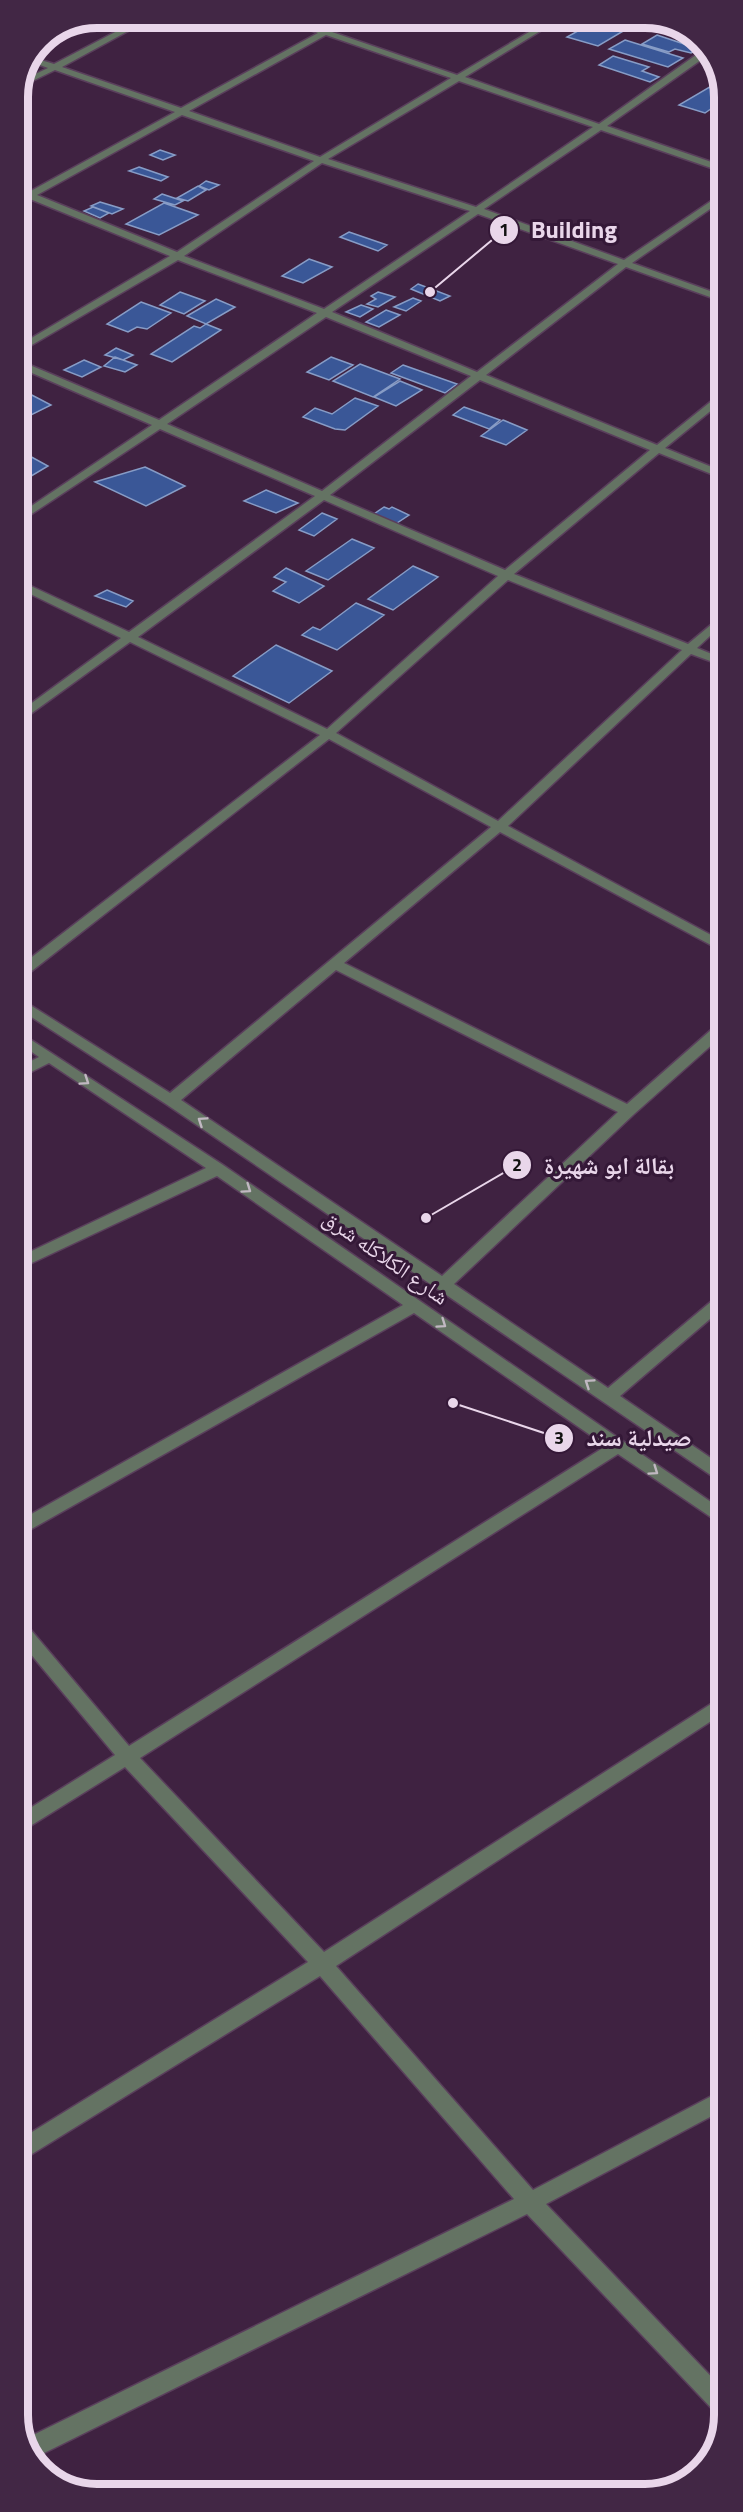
<svg xmlns="http://www.w3.org/2000/svg" width="743" height="2512" font-family="'Titillium Web','Noto Naskh Arabic',sans-serif">
<style>
.building{fill:#3a5797;stroke:#879cc6;stroke-width:1.5}
.lines{fill:none;stroke-linecap:round;stroke-linejoin:round}
.minor-casing{stroke:#5a3f5c;stroke-width:3}
.minor{fill:#647363;fill-rule:evenodd}
.oneway{stroke:#c1b8c2}
.labels{text-anchor:middle;dominant-baseline:central;stroke-width:6;stroke-linejoin:round;paint-order:stroke}
.street-label{font-size:22px;fill:#e9d6ea;stroke:#341837}
.rim{fill:none;stroke:#e9d6ea;stroke-width:8}
.leader{fill:none;stroke:#e9d6ea;stroke-width:2}
.callout-dot{fill:#e9d6ea;stroke:#341837;stroke-width:2}
.mark-label{font-size:18px;text-anchor:middle;font-weight:bold;fill:#111}
.callout-label{font-size:24px;text-anchor:middle;font-weight:bold;fill:#e9d6ea;stroke:#341837;stroke-width:6;stroke-linejoin:round;paint-order:stroke}
</style>
<rect width="100%" height="100%" fill="#3f2241"/>
<path class="building" d="M 599,19 L 623,25 L 617,28 L 625,30 L 598,46 L 567,37 Z
M 657,35 L 699,49 L 691,53 L 675,49 L 669,52 L 642,44 Z
M 625,40 L 683,58 L 668,67 L 609,49 Z
M 613,56 L 649,67 L 642,71 L 659,77 L 650,82 L 599,65 Z
M 713,85 L 723,88 L 723,109 L 715,106 L 705,113 L 679,105 Z
M 160,150 L 175,155 L 163,160 L 150,155 Z
M 139,167 L 168,177 L 161,181 L 129,171 Z
M 206,181 L 219,185 L 209,190 L 199,186 Z
M 198,186 L 206,190 L 188,201 L 177,198 Z
M 162,194 L 183,201 L 175,205 L 154,199 Z
M 100,202 L 123,209 L 112,214 L 91,206 Z
M 164,203 L 198,215 L 159,235 L 126,224 Z
M 93,207 L 109,213 L 100,218 L 84,211 Z
M 349,232 L 387,245 L 378,251 L 340,237 Z
M 309,259 L 332,267 L 303,283 L 282,276 Z
M 418,284 L 450,296 L 440,301 L 411,289 Z
M 180,292 L 205,301 L 184,314 L 160,305 Z
M 378,292 L 395,297 L 378,307 L 367,304 L 376,299 L 371,296 Z
M 413,298 L 421,301 L 406,311 L 394,307 Z
M 216,299 L 235,307 L 206,324 L 187,316 Z
M 141,302 L 171,313 L 147,329 L 137,327 L 128,332 L 107,324 Z
M 361,305 L 373,309 L 360,317 L 346,312 Z
M 386,310 L 400,315 L 379,327 L 366,322 Z
M 206,324 L 221,330 L 172,362 L 151,354 L 194,326 L 200,328 Z
M 116,348 L 133,355 L 123,360 L 105,355 Z
M 115,357 L 123,360 L 137,365 L 125,372 L 104,366 Z
M 331,357 L 353,365 L 329,380 L 307,372 Z
M 84,360 L 101,367 L 82,377 L 64,370 Z
M 360,364 L 400,379 L 373,397 L 333,381 Z
M 403,365 L 457,384 L 445,393 L 391,373 Z
M 400,381 L 422,390 L 396,406 L 374,397 Z
M 26,392 L 51,405 L 27,417 L 18,413 L 18,398 Z
M 355,398 L 378,406 L 345,430 L 335,429 L 303,417 L 315,408 L 332,414 Z
M 464,407 L 500,420 L 489,429 L 453,415 Z
M 503,420 L 527,430 L 506,445 L 481,436 Z
M 26,454 L 48,466 L 18,484 L 18,458 Z
M 145,467 L 185,486 L 146,506 L 95,482 Z
M 266,490 L 298,503 L 276,513 L 244,501 Z
M 384,507 L 389,509 L 392,507 L 409,515 L 394,525 L 371,516 Z
M 322,513 L 337,519 L 314,536 L 299,530 Z
M 352,539 L 374,548 L 328,580 L 306,571 Z
M 413,566 L 438,577 L 393,610 L 368,599 Z
M 286,568 L 324,586 L 299,603 L 273,591 L 286,582 L 274,577 Z
M 107,590 L 133,601 L 126,607 L 95,596 Z
M 356,603 L 384,615 L 337,650 L 302,635 L 313,627 L 320,630 Z
M 276,645 L 332,671 L 289,703 L 233,676 Z"/>
<g class="lines">
<g class="minor-casing">
<path id="minor" d="M 142,18 L 152,18 L 62,67 L 181,108 L 318,33 L 279,18 L 292,18 L 324,29 L 344,18 L 355,18 L 332,32 L 457,75 L 551,19 L 560,19 L 465,77 L 599,124 L 703,50 L 708,55 L 607,126 L 723,166 L 723,172 L 601,130 L 484,209 L 624,260 L 723,193 L 723,200 L 632,263 L 724,296 L 724,302 L 626,267 L 486,375 L 657,445 L 724,391 L 724,400 L 665,448 L 724,472 L 724,479 L 659,453 L 514,574 L 688,644 L 724,614 L 724,623 L 697,648 L 724,659 L 724,666 L 691,654 L 508,826 L 724,942 L 724,952 L 500,832 L 344,963 L 627,1104 L 719,1023 L 724,1021 L 724,1034 L 633,1115 L 454,1284 L 608,1388 L 719,1295 L 724,1293 L 724,1307 L 620,1396 L 724,1467 L 724,1481 L 718,1480 L 166,1104 L 19,1009 L 19,998 L 170,1093 L 491,827 L 329,739 L 24,977 L 19,978 L 19,967 L 320,735 L 130,642 L 18,723 L 18,713 L 121,638 L 18,588 L 18,580 L 129,632 L 315,496 L 160,429 L 18,523 L 18,515 L 152,425 L 18,367 L 18,360 L 159,420 L 317,313 L 178,260 L 18,353 L 18,346 L 170,256 L 30,199 L 22,200 L 22,196 L 18,194 L 18,188 L 29,192 L 175,112 L 55,70 L 22,86 L 25,79 L 48,68 L 32,62 L 34,58 L 54,64 ZM 326,35 L 451,78 L 320,157 L 189,111 ZM 459,81 L 593,127 L 476,207 L 328,159 ZM 182,115 L 314,161 L 177,252 L 37,195 ZM 322,163 L 470,211 L 324,309 L 184,256 ZM 478,214 L 618,264 L 477,372 L 332,312 ZM 326,317 L 471,376 L 322,491 L 167,424 ZM 480,380 L 650,450 L 505,570 L 330,495 ZM 324,500 L 498,576 L 327,729 L 138,637 ZM 508,580 L 682,650 L 498,821 L 336,733 ZM 336,970 L 618,1112 L 442,1276 L 181,1100 Z
M 633,19 C 647,18 692,30 700,41 Z
M 19,1032 L 223,1165 L 724,1511 L 724,1526 L 618,1454 L 140,1758 L 324,1952 L 725,1695 L 725,1712 L 336,1966 L 533,2190 L 725,2089 L 725,2109 L 546,2204 L 725,2391 L 725,2416 L 717,2414 L 527,2214 L 38,2456 L 35,2457 L 25,2439 L 514,2199 L 320,1976 L 19,2162 L 19,2140 L 308,1962 L 125,1767 L 19,1833 L 19,1815 L 115,1755 L 19,1640 L 19,1621 L 25,1623 L 129,1746 L 606,1446 L 414,1313 L 19,1536 L 19,1521 L 403,1305 L 217,1176 L 19,1269 L 19,1257 L 206,1168 L 49,1063 L 19,1078 L 19,1067 L 39,1057 L 19,1043 Z"/>
</g>
<use href="#minor" class="minor"/>
</g>
<defs><path id="oneway-chevron" d="M-2-3.5L2.5 0L-2 3.5" fill="none" stroke-width="1.6" stroke-linecap="round" stroke-linejoin="round" transform="scale(1.5)"/></defs>
<g class="oneway">
<use href="#oneway-chevron" transform="translate(85 1081) rotate(34)"/>
<use href="#oneway-chevron" transform="translate(202 1121) rotate(-146)"/>
<use href="#oneway-chevron" transform="translate(247 1189) rotate(35)"/>
<use href="#oneway-chevron" transform="translate(442 1324) rotate(35)"/>
<use href="#oneway-chevron" transform="translate(589 1383) rotate(-146)"/>
<use href="#oneway-chevron" transform="translate(654 1471) rotate(35)"/>
</g>
<g class="labels">
<g class="street-label">
<text transform="translate(386 1257) rotate(35)">شارع الكلاكله شرق</text>
</g>
</g>
<path d="M0 0H743V2512H0ZM97 28H645A69 69 0 0 1 714 97V2415A69 69 0 0 1 645 2484H97A69 69 0 0 1 28 2415V97A69 69 0 0 1 97 28Z" fill="#422745" fill-rule="evenodd"/>
<path class="rim" d="M97 28H645A69 69 0 0 1 714 97V2415A69 69 0 0 1 645 2484H97A69 69 0 0 1 28 2415V97A69 69 0 0 1 97 28Z"/>
<path class="leader" d="M430 292L504 230M426 1218L517 1165M453 1403L559 1438"/>
<g class="callout-dot">
<circle cx="430" cy="292" r="6"/>
<circle cx="426" cy="1218" r="6"/>
<circle cx="453" cy="1403" r="6"/>
<circle cx="504" cy="230" r="15"/>
<circle cx="517" cy="1165" r="15"/>
<circle cx="559" cy="1438" r="15"/>
</g>
<g class="mark-label">
<text x="504" y="236">1</text>
<text x="517" y="1171">2</text>
<text x="559" y="1444">3</text>
</g>
<g class="callout-label">
<text x="574" y="238">Building</text>
<text x="609" y="1174">بقالة ابو شهيرة</text>
<text x="639" y="1446">صيدلية سند</text>
</g>
</svg>
